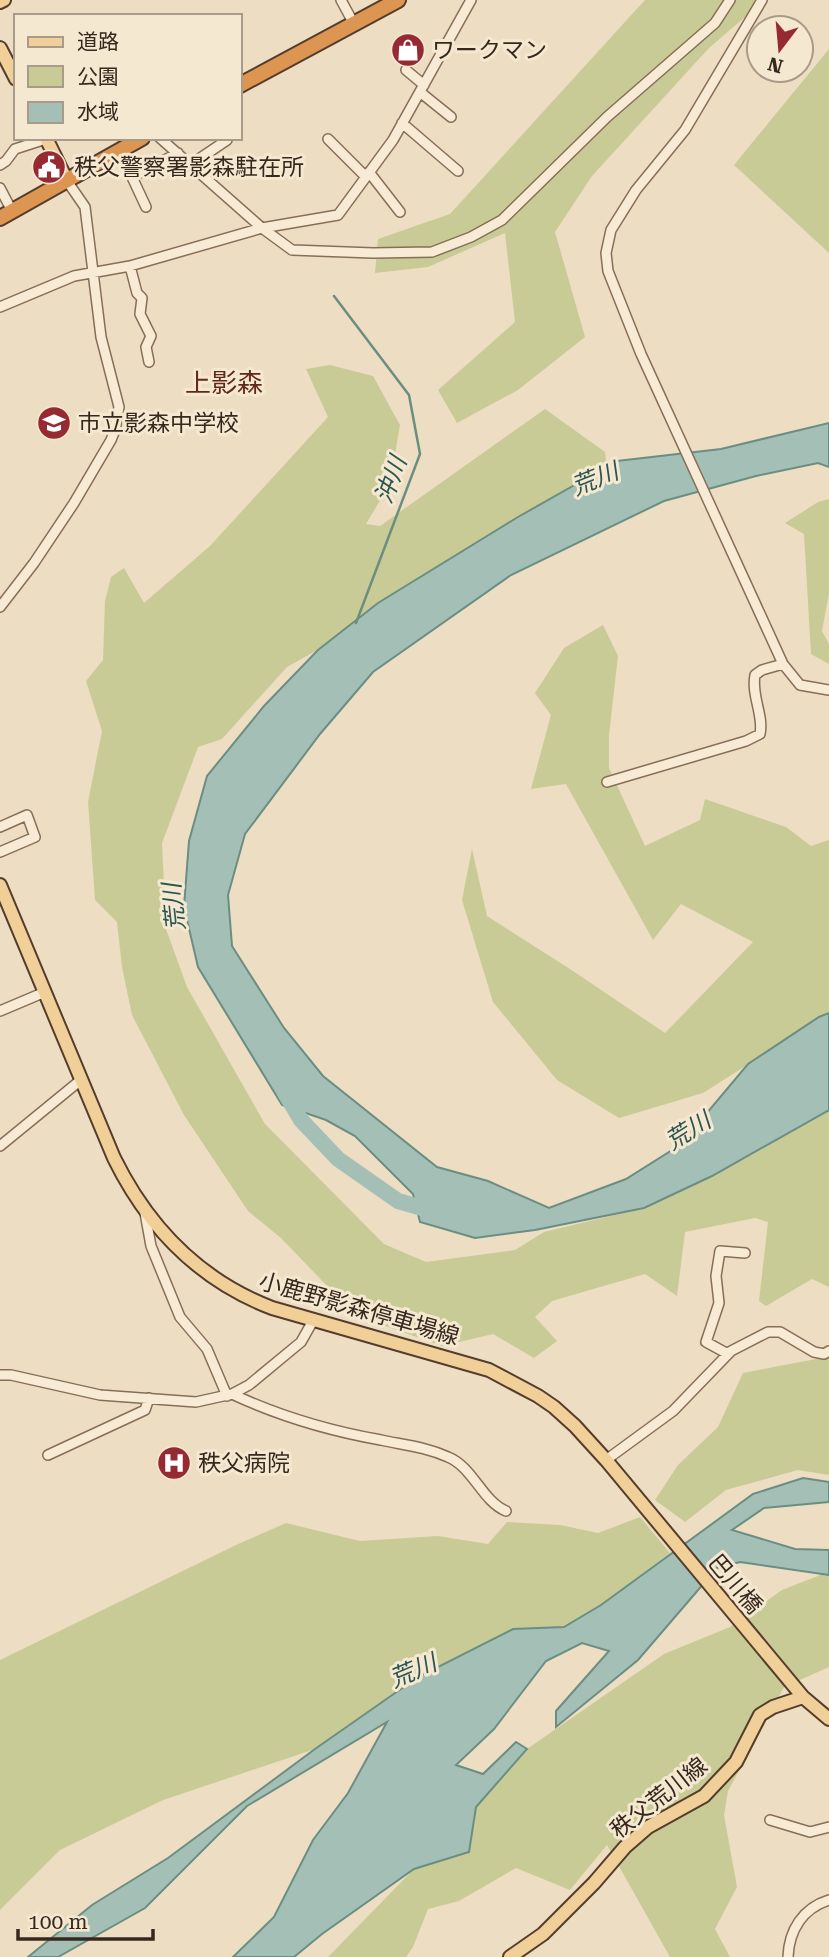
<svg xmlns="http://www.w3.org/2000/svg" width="829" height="1957" font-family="'Roboto Serif','Noto Sans JP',serif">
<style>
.green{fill:#c9cb96}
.water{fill:#a4c0b6;stroke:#6b8e83;stroke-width:2}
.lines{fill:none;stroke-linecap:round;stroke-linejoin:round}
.stream{stroke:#6b8e83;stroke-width:2.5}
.river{stroke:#a4c0b6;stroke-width:16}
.minor-casing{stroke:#876e59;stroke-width:12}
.major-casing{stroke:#553d2d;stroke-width:16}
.highway-casing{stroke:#553d2d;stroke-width:18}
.minor{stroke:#f8ebd5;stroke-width:9}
.major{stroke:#f1cf99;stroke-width:12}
.highway{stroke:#dd9652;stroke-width:14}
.labels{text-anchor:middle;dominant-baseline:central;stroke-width:6;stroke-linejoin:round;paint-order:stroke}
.poi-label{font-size:23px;fill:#37281d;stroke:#f5e8d1;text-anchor:start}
.street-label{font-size:23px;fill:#37281d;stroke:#f5e8d1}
.water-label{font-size:24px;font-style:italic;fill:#2d5651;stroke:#f5e8d1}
.quarter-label{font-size:26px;fill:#63271d;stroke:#f5e8d1}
</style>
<rect width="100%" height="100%" fill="#edddc2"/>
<path class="green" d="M 645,0 L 765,0 L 709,48 L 592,176 L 555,232 L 585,337 L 518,390 L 457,423 L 438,390 L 515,322 L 505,233 L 428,267 L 375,273 L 378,239 L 450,214 Z
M 829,49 L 829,253 L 734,165 Z
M 330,365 L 373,376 L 400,425 L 390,484 L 366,524 L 380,526 L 545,409 L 605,452 L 608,479 L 442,581 L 287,667 L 222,739 L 198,747 L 162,843 L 166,929 L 187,987 L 265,1124 L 384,1244 L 426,1262 L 515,1250 L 544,1232 L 644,1208 L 712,1176 L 829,1110 L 829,1287 L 812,1279 L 766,1306 L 759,1301 L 768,1222 L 755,1218 L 685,1232 L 677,1296 L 645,1274 L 552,1301 L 535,1317 L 557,1341 L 534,1358 L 493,1334 L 442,1346 L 355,1315 L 281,1238 L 248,1211 L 184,1115 L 132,1015 L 122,967 L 117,922 L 95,900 L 88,802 L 102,731 L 86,681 L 103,660 L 105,601 L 111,577 L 124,568 L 144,603 L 210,546 L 328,417 L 306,369 Z
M 829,499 L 829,593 L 822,631 L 829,644 L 829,664 L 811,654 L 804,534 L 785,523 L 818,502 Z
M 603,625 L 618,656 L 609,735 L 609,768 L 645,846 L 700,820 L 705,799 L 786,827 L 811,846 L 829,840 L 829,1013 L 703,1093 L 619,1118 L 557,1080 L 493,1002 L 462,900 L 472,849 L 487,916 L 570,969 L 665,1033 L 753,942 L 681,904 L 653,940 L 566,784 L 531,789 L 551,715 L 535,693 L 564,648 Z
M 829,1351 L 829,1475 L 798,1470 L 726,1490 L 685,1522 L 655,1500 L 678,1465 L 718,1427 L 743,1373 L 816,1359 Z
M 640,1517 L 670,1553 L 601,1605 L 564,1627 L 513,1629 L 418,1677 L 315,1749 L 163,1800 L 60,1850 L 0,1910 L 0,1660 L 236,1545 L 286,1523 L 360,1541 L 438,1536 L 488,1544 L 507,1522 L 560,1525 L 598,1533 Z
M 823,1574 L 829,1575 L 829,1667 L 784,1687 L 728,1791 L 724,1815 L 737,1887 L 715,1929 L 730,1957 L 670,1957 L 607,1845 L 570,1890 L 516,1868 L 459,1901 L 428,1909 L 413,1947 L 406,1957 L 328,1957 L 414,1869 L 469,1852 L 476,1807 L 527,1749 L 664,1654 L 730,1627 L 782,1590 Z"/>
<path class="water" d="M 829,423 L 829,467 L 818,463 L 756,476 L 664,501 L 511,575 L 373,672 L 320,734 L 245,834 L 228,895 L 232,946 L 284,1028 L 323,1076 L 437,1167 L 488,1181 L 549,1208 L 626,1179 L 680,1145 L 748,1064 L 819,1017 L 829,1013 L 829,1110 L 712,1176 L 644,1208 L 535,1230 L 475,1238 L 420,1222 L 413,1194 L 355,1136 L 326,1120 L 282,1105 L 198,967 L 184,907 L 189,841 L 207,776 L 264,706 L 318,650 L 378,603 L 518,517 L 617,461 L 721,449 Z
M 803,1478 L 829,1482 L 829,1502 L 764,1508 L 732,1530 L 795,1549 L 829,1550 L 829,1575 L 740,1562 L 717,1568 L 638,1660 L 556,1727 L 556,1711 L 609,1651 L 582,1643 L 546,1661 L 494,1729 L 456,1765 L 483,1774 L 516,1742 L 527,1749 L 476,1807 L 469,1852 L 414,1869 L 322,1934 L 294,1957 L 233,1957 L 274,1917 L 313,1840 L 348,1793 L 387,1722 L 247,1806 L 145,1908 L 58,1957 L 28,1957 L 92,1905 L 168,1858 L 315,1749 L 418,1677 L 513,1629 L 564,1627 L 601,1605 L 753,1494 Z"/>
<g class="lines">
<path class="stream" d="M 334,296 L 409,395 L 420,454 L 356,623"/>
<path class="river" d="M 285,1093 L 301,1120 L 338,1159 L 398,1201 L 436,1212"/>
<g class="minor-casing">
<path id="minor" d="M 341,0 L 354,24
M 762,0 L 685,130 L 636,190 L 611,230 L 606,253 L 608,271 L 641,354 L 783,664 L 800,685 L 829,690
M 406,70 L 424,85
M 420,92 L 451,117
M 402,123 L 458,171
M 160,138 L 262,228 L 292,250 L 373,253 L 432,252 L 471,237 L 502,220 L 607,117 L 715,23 L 730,0
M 328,139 L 366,177
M 0,165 L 6,161 L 15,149 L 46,139
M 190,165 L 227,140
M 369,172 L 400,212
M 0,188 L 12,211
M 146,207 L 132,177 L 178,153
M 130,266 L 137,293 L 142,298 L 140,314 L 151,336 L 146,347 L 149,362
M 0,307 L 74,276 L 130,266 L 262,228 L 338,215 L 393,140 L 471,0
M 0,607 L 34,563 L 74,503 L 111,440 L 115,430 L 119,407 L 101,337 L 85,207 L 67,181
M 607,782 L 746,741 L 760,734 C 764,715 751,696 755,675 L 762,670 L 783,664
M 0,827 L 27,815 L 35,837 L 0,852
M 0,1011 L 45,992
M 0,1146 L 82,1079
M 145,1213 L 151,1246 L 180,1317 L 207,1349 L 227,1396
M 728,1354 L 706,1342 L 719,1303 L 716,1276 L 720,1251 L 745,1253
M 0,1375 L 11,1375 L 100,1395 L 196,1402 L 232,1394 L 249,1385 L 301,1342 L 314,1319
M 232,1394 C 279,1416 330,1431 381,1440 C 404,1445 426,1447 448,1457 C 473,1467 482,1501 506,1511
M 48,1455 L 145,1410 L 149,1398
M 606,1460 L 673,1411 L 731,1351 L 768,1332 L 780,1332 L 814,1352 L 824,1354 L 829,1351
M 770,1820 L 810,1832 L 829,1827
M 788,1957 C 789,1930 803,1908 829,1900"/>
</g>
<g class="major-casing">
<path id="major" d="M 0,2 L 4,0
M 0,48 L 16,79
M 46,138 L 67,181
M 0,885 L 114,1158 C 148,1227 199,1280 272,1308 L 489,1370 L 538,1396 L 554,1407 L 575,1426 L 606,1460 L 803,1697 L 829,1719
M 510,1957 L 543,1934 L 594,1883 L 625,1847 L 648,1827 L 704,1796 L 736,1762 L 760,1715 L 773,1707 L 803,1697"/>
</g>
<g class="highway-casing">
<path id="highway" d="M 240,85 L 398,0
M 0,218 L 142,138"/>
</g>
<use href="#minor" class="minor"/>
<use href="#major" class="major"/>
<use href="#highway" class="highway"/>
</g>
<defs>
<g id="shop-disc" transform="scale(1.75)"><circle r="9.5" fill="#952a32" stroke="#f5e8d1"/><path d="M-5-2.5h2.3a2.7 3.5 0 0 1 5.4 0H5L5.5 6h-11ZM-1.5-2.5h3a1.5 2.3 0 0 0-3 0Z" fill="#fff"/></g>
<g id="civic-disc" transform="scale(1.75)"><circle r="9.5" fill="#952a32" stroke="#f5e8d1"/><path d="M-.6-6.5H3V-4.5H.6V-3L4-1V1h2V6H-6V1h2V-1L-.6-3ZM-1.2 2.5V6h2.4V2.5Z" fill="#fff"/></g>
<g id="school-disc" transform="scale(1.75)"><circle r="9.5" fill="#952a32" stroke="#f5e8d1"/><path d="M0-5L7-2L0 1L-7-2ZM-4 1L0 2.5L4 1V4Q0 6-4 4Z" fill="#fff"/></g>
<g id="hospital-disc" transform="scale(1.75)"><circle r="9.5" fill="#952a32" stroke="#f5e8d1"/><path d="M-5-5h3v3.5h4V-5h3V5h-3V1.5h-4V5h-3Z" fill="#fff"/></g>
</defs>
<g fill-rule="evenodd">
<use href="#shop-disc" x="408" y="50"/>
<use href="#civic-disc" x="49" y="167"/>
<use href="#school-disc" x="54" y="423"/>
<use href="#hospital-disc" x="174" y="1463"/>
</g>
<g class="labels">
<g class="poi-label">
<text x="432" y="50">ワークマン</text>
<text x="74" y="167">秩父警察署影森駐在所</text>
<text x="78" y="423">市立影森中学校</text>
<text x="198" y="1463">秩父病院</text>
</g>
<g class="street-label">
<text transform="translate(359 1309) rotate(16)">小鹿野影森停車場線</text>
<text transform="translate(735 1584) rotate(50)">巴川橋</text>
<text transform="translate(659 1798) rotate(-38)">秩父荒川線</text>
</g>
<g class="water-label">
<text transform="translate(595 479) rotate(-22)">荒川</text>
<text transform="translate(391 480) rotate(-70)">沖川</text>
<text transform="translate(174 907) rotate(-96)">荒川</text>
<text transform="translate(688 1131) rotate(-32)">荒川</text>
<text transform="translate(413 1671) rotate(-23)">荒川</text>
</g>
<g class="quarter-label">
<text x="224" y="383">上影森</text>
</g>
</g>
<rect x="14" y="14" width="228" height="126" fill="#f5e8d1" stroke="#a99b89" stroke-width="2"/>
<rect x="28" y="37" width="35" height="10" fill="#f1cf99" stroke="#a99b89" stroke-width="2"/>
<text x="77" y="49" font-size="21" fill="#37281d">道路</text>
<rect x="28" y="66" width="35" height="21" fill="#c9cb96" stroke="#a99b89" stroke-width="2"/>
<text x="77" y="84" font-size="21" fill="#37281d">公園</text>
<rect x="28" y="102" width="35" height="21" fill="#a4c0b6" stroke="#a99b89" stroke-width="2"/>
<text x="77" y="119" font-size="21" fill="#37281d">水域</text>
<g transform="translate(780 49) rotate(196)"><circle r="33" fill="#f5e8d1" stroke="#a99b89" stroke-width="2"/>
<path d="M0-5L12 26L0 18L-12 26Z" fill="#952a32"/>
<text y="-10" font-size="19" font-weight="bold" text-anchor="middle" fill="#37281d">N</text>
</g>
<path d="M18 1929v10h135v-10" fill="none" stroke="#37281d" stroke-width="3.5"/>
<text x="28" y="1929" font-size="21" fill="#37281d" stroke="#f5e8d1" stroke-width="5" paint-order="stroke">100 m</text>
</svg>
